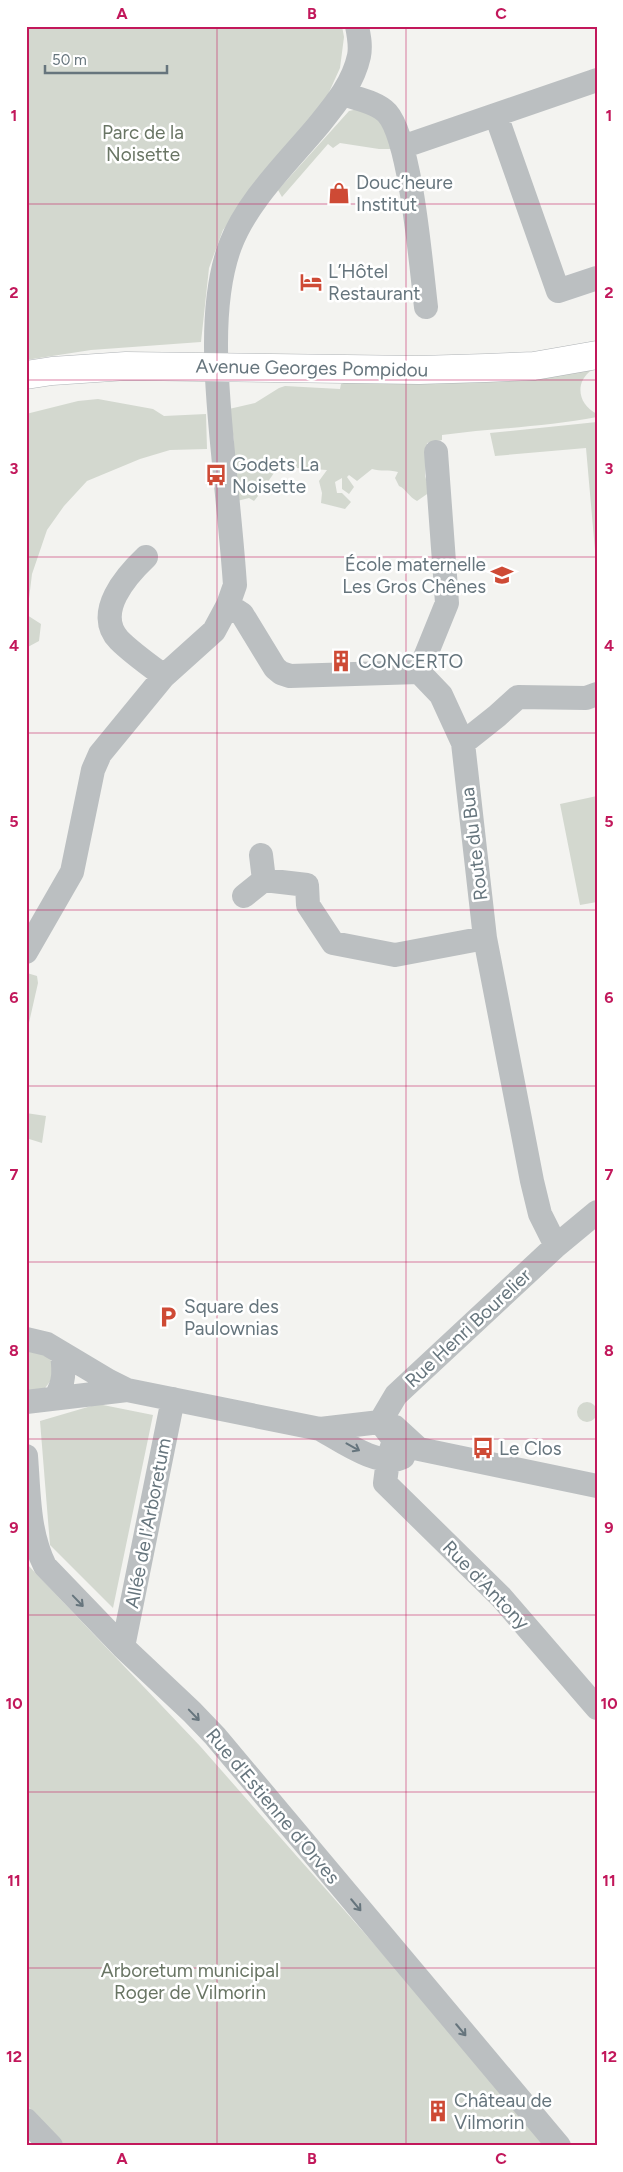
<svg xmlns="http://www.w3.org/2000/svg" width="623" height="2172" font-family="Figtree,sans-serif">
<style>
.green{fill:#d3d8cf}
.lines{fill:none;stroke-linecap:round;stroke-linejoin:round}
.major-casing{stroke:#afb3b6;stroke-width:29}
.minor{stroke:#bbbfc1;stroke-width:24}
.major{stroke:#fff;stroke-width:28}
.oneway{stroke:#66757d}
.grid{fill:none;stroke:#c2185b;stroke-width:1;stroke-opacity:0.55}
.labels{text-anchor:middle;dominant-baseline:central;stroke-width:5;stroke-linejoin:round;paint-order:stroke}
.park-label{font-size:19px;fill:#697564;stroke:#fff}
.poi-label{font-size:19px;fill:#66757d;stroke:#fff;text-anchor:start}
.street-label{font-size:19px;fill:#66757d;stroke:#fff}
.neatline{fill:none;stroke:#c2185b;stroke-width:2}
.grid-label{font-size:16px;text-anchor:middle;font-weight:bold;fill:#c2185b}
</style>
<rect width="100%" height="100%" fill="#f3f3f0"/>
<path class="green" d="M 26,26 L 342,26 L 344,37 L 340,68 L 325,101 L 223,230 L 209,268 L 201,342 L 91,350 L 26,360 Z
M 362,108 L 389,127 L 391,149 L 379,149 L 340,143 L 333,148 L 328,144 L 282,197 L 278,190 L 349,111 Z
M 592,370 C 574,382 578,405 597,414 L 597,417 C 546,427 493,428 442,435 L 442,440 L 427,443 L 425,476 L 430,492 L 417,501 C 409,497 406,489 399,486 L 395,478 L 398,472 C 388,469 381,472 372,469 L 357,481 L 349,475 L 347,477 L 354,487 L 349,494 L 342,489 L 342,478 L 335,482 L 337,493 L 342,493 L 351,502 L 345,509 L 321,503 L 322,493 L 319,481 L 327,470 L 297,468 L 286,471 L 276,470 L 265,486 L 256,491 L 258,496 L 254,501 L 249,498 L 237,501 L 228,455 L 234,441 L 229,409 L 255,403 L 279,388 L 285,386 L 340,389 L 341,384 L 352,380 L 518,376 L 525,381 Z
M 98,399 L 153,409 L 164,416 L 206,414 L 207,449 L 170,450 L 140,459 L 87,481 L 64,506 L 47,530 L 32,574 L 27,615 L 41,624 L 39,641 L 26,648 L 26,414 L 78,401 Z
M 597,422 L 597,573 L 586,448 L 495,456 L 490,433 Z
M 597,796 L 597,902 L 580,905 L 560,804 Z
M 27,973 L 37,976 L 38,983 L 26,1036 Z
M 26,1113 L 46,1116 L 42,1143 L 26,1138 Z
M 26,1344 L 39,1347 L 53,1363 L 52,1379 L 42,1392 L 26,1394 Z
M577 1412a10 10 0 1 1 20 0a10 10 0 1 1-20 0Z
M 98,1404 L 153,1415 L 113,1608 L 50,1545 L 40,1421 Z
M 26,1563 L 200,1746 L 469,2052 L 548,2146 L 65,2146 L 26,2104 Z"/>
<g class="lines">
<g class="major-casing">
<path id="major" d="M 26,375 L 52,371 L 126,366 L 419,370 L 486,368 L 534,366 L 597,355"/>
</g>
<path class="minor" d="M 343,94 C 357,99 377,102 387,113 C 411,140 421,266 426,307
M 496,115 L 558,291 L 597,278
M 402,147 L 597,80
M 146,557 C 127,575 93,613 119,640 C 132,653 149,665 164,676
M 228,605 L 242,614 L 275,668 L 281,673 L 290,676 L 419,672
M 419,672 L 441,695 L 463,743 L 485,938 L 532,1181 L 540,1214 L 556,1246
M 419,672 L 447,603 L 436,452
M 463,743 L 497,716 L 518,697 L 586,698 L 597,694
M 261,855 L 264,880
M 244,896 L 264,880 L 307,885 L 308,905 L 333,943 L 395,955 L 485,938
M 26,952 L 72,872 L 93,770 L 100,754 L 164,676 L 214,631 L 228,605 L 235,585 C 232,541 227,497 223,453 C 217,390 208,306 230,246 C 247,201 286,164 317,127 C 334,106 353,84 359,56 C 361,46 359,36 357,26
M 26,1339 L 47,1344 L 109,1381 L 127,1390 L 320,1429 L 380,1422 L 395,1427 L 419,1449
M 55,1398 C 65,1383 64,1371 62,1353
M 26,1402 L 127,1390
M 380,1422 L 394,1440 L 388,1460 L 385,1483 L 501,1597 L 597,1708
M 380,1422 L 396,1395 L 556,1246 L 597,1212
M 320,1429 C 340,1440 380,1469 403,1457
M 419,1449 L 597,1486
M 26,1456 C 29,1493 28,1532 45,1566 L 123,1647 L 192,1712 L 215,1736 L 559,2146
M 123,1647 L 173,1399
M 26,2120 L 51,2146"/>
<use href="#major" class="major"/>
</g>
<defs><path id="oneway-shaft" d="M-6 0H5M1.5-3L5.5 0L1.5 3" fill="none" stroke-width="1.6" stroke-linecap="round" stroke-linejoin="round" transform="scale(1.25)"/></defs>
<g class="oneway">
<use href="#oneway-shaft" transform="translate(353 1447) rotate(29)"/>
<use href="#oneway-shaft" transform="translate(78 1601) rotate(46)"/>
<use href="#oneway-shaft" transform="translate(194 1715) rotate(46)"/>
<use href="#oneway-shaft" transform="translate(356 1905) rotate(50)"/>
<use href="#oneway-shaft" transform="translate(461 2030) rotate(50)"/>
</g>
<path class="grid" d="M 217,26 L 217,2146M 406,26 L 406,2146M 26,204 L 597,204M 26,380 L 597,380M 26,557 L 597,557M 26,733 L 597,733M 26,910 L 597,910M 26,1086 L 597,1086M 26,1262 L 597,1262M 26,1439 L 597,1439M 26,1615 L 597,1615M 26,1792 L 597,1792M 26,1968 L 597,1968"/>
<defs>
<g id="shop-bare" transform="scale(1.725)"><path d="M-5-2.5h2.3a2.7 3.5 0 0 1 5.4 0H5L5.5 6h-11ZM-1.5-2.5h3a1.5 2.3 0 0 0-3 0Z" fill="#ce4a35" stroke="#fff" stroke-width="2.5" paint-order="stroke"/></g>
<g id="hotel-bare" transform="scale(1.725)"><path d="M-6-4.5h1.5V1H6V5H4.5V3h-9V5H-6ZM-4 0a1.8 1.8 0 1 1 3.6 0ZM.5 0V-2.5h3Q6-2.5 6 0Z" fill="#ce4a35" stroke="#fff" stroke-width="2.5" paint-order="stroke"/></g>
<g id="bus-bare" transform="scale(1.725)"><path d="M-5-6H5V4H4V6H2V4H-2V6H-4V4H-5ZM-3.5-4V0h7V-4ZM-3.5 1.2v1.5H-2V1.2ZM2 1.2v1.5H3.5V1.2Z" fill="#ce4a35" stroke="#fff" stroke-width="2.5" paint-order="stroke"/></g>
<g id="school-bare" transform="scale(1.725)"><path d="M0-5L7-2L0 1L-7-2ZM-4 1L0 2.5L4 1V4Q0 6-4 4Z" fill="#ce4a35" stroke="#fff" stroke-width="2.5" paint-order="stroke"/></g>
<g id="building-bare" transform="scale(1.725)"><path d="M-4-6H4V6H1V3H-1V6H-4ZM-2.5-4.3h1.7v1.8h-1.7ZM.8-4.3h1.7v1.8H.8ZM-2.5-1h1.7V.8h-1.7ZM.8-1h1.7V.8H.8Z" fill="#ce4a35" stroke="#fff" stroke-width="2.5" paint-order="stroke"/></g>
<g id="parking-bare" transform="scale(1.725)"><path d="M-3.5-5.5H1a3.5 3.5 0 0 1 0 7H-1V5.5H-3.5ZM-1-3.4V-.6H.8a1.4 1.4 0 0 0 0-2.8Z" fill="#ce4a35" stroke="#fff" stroke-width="2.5" paint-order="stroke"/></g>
</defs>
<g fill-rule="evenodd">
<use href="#shop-bare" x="339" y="193"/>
<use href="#hotel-bare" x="311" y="282"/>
<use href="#bus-bare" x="216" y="475"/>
<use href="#school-bare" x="502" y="575"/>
<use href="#building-bare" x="341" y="661"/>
<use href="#parking-bare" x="168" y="1317"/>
<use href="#bus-bare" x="483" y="1448"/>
<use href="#building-bare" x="438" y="2111"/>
</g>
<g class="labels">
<g class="park-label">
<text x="143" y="132">Parc de la<tspan x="143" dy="22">Noisette</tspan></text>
<text x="190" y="1970">Arboretum municipal<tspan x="190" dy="22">Roger de Vilmorin</tspan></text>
</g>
<g class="poi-label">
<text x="356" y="182">Douc’heure<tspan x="356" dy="22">Institut</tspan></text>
<text x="328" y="271">L’Hôtel<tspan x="328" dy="22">Restaurant</tspan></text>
<text x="232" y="464">Godets La<tspan x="232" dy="22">Noisette</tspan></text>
<text x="486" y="564" text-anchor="end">École maternelle<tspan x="486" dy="22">Les Gros Chênes</tspan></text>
<text x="358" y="661">CONCERTO</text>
<text x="184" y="1306">Square des<tspan x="184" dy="22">Paulownias</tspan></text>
<text x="499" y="1448">Le Clos</text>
<text x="454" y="2100">Château de<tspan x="454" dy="22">Vilmorin</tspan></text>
</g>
<g class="street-label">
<text transform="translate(312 368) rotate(1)">Avenue Georges Pompidou</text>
<text transform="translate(474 844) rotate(-97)">Route du Bua</text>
<text transform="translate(468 1328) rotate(-43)">Rue Henri Bourelier</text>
<text transform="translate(148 1523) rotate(-79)">Allée de l'Arboretum</text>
<text transform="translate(486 1585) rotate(46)">Rue d'Antony</text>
<text transform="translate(273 1806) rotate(50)">Rue d'Estienne d'Orves</text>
</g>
</g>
<rect width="623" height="2172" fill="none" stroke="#ffffff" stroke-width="55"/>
<path d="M45 65v8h122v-8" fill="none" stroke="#66757d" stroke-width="2.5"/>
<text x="52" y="65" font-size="15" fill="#66757d" stroke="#ffffff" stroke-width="4" paint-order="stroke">50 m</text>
<rect x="28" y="28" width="568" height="2116" class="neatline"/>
<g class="grid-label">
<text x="122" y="19">A</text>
<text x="312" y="19">B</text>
<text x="501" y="19">C</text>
<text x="14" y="121">1</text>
<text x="609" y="121">1</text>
<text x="14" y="298">2</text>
<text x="609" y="298">2</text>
<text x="14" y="474">3</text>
<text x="609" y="474">3</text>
<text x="14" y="651">4</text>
<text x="609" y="651">4</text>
<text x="14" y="827">5</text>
<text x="609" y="827">5</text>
<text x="14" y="1003">6</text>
<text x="609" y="1003">6</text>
<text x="14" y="1180">7</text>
<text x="609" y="1180">7</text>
<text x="14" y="1356">8</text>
<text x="609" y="1356">8</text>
<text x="14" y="1533">9</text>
<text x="609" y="1533">9</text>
<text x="14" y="1709">10</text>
<text x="609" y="1709">10</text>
<text x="14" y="1886">11</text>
<text x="609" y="1886">11</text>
<text x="14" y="2062">12</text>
<text x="609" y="2062">12</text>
<text x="122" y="2164">A</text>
<text x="312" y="2164">B</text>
<text x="501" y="2164">C</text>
</g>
</svg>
